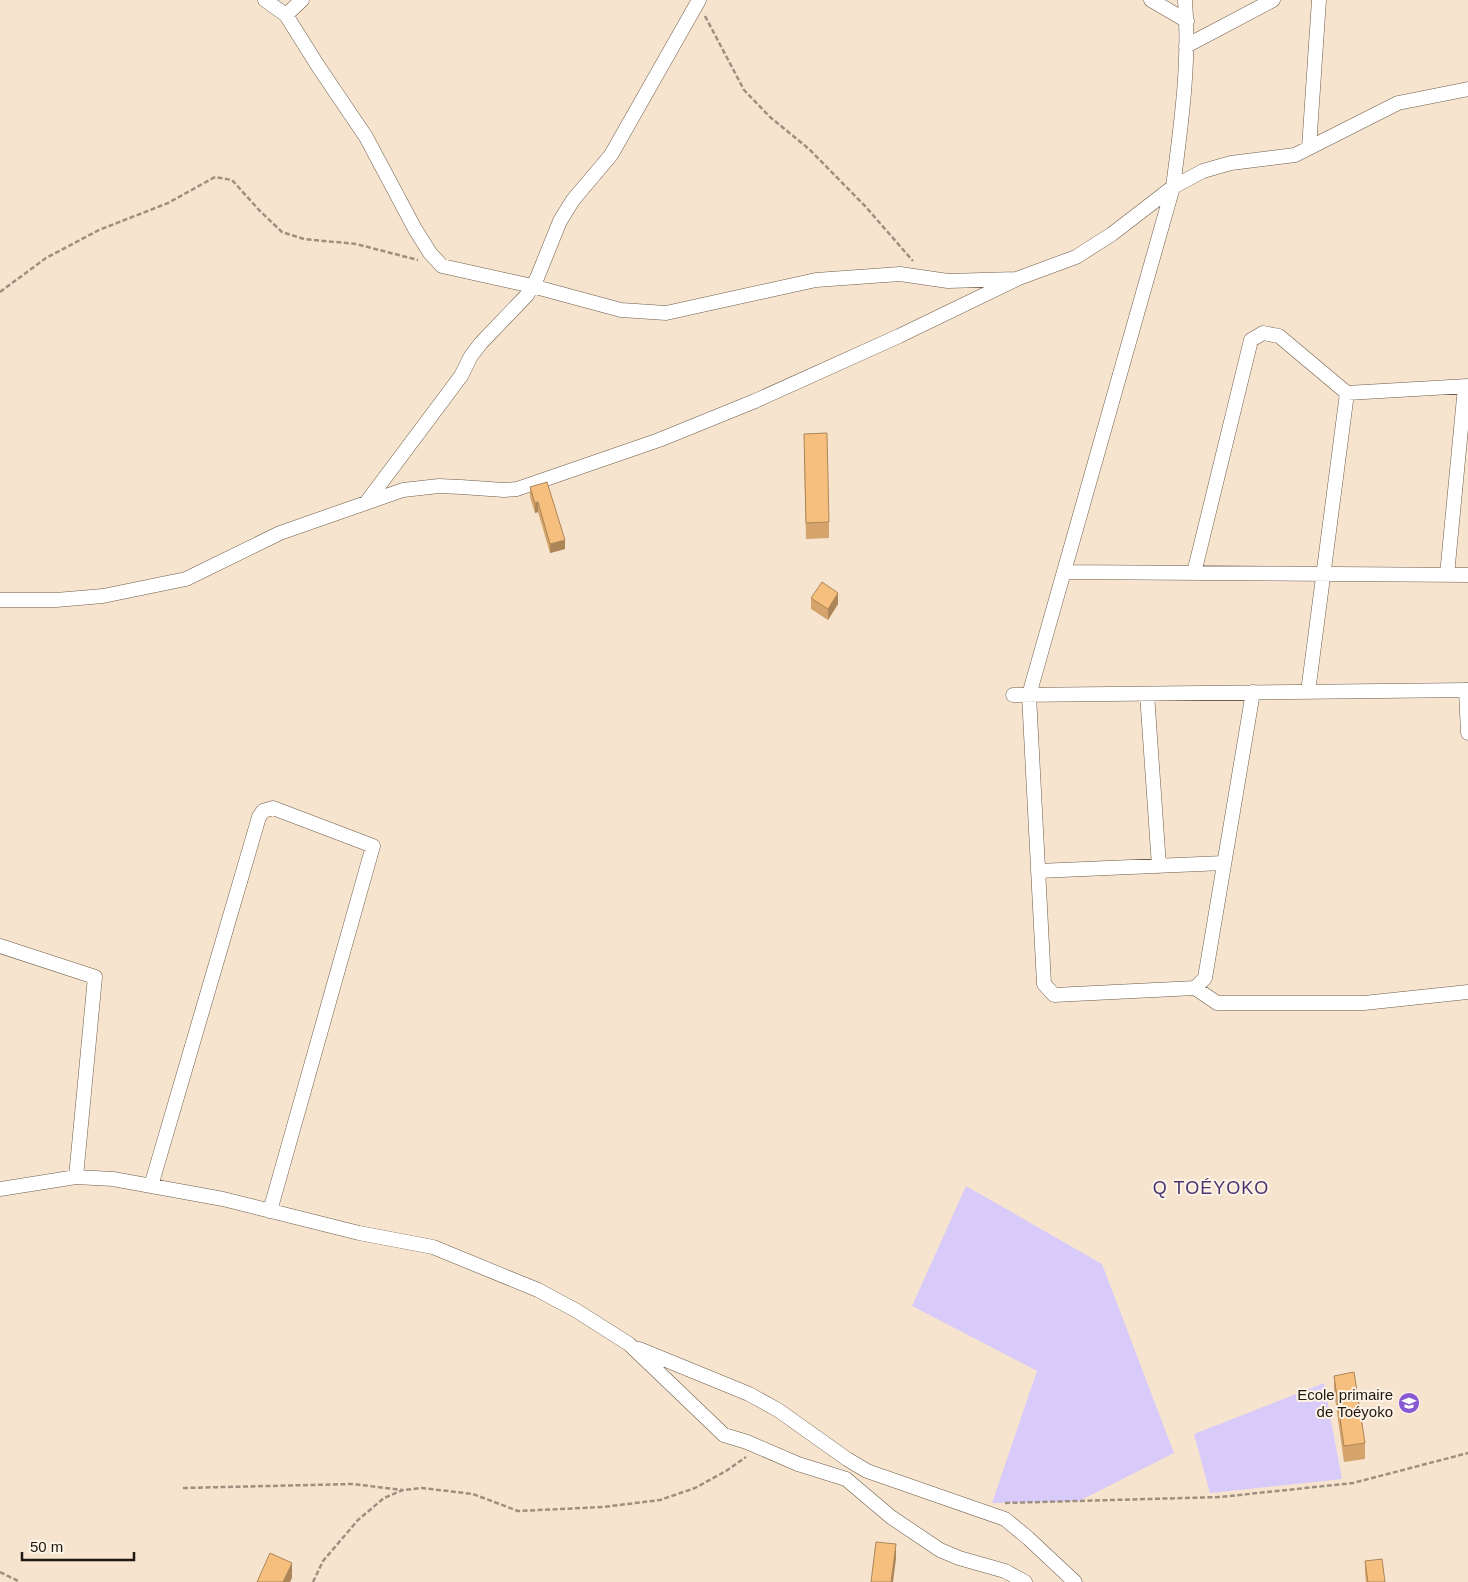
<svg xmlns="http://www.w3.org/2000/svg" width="1468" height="1582" font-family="Helvetica,sans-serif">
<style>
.green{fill:#d8cbfa}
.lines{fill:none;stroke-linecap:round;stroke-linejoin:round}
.street-casing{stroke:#6d5c49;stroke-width:15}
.path{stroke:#9e9080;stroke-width:2.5;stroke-dasharray:5 2.5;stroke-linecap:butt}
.street{stroke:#fff;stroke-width:14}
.wall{fill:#d4a46c}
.shaded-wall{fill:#ac8658}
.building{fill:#f6bf7e;stroke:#ac8658}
.labels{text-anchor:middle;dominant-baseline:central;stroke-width:4;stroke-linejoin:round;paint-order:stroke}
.poi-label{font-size:15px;fill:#1f1810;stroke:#fef2e5;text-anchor:end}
.quarter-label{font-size:18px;letter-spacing:1px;fill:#493571;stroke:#fef2e5}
</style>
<rect width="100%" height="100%" fill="#f7e4ce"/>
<path class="green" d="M 966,1186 L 1102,1264 L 1174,1453 L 1079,1501 L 992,1503 L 1037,1371 L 912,1306 Z
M 1324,1383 L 1342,1479 L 1210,1493 L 1194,1434 Z"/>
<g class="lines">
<g class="street-casing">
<path id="street" d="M 265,0 L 286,15 L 318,66 L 366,137 L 415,229 L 430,253 L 442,266 L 532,286 L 621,310 L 666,313 L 816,280 L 900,274 L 948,281 L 1016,279
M 1151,0 L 1187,21
M 1185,0 C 1190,63 1181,125 1173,187 L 1029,695 L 1044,984 L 1054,995 L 1195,988 L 1205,978 L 1253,692
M 286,15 L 302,0
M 1186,46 L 1273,0
M 1309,148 L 1319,0
M 366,503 L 461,376 L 471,356 L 481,343 L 527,295 L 537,278 L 560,221 L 573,200 L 611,155 L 699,0
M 1064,572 L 1468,575
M 1194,573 L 1251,340 L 1263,333 L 1279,336 L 1347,393 L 1468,386
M 1447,575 L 1465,387
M 0,600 L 56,600 L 103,596 L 186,579 L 280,533 L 403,490 L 439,486 L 461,487 L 504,490 L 517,489 L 659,440 L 755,401 L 899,336 L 1019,278 L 1076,257 L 1112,234 L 1173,187 L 1203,171 L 1231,163 L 1295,155 L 1398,103 L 1468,89
M 1466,690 L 1468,733
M 1308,692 L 1347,393
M 1147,694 L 1159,866
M 1013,695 L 1468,690
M 1038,871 L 1224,863
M 0,946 L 95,977 L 76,1177
M 1195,988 L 1217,1003 L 1364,1003 L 1468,992
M 151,1186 L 259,817 L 263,811 L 273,808 L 373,846 L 270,1211
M 0,1189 L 76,1177 L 113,1179 L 223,1199 L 359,1233 L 433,1247 L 538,1290 L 577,1311 L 629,1344 L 724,1435 L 747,1442 L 798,1464 L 846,1479 L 891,1517 L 940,1550 L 959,1558 L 1005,1571 L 1025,1582
M 639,1349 L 749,1394 L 778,1410 L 847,1459 L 867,1471 L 1005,1519 L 1028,1538 L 1075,1582"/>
</g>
<path class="path" d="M 705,16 L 744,90 L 770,117 L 809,149 L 865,206 L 913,261
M 0,292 L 46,258 L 99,230 L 168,203 L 215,177 L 232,180 L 259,210 L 282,232 L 304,239 L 356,244 L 418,260
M 183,1488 L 353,1484 L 402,1490
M 1005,1503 L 1220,1497 L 1353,1483 L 1468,1453
M 0,1572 L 20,1582
M 313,1582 L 323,1561 L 358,1520 L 384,1498 L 403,1490 L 422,1488 L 473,1494 L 518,1511 L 603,1507 L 660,1500 L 695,1488 L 726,1471 L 746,1457"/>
<use href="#street" class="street"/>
</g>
<path class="wall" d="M 804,450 L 829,522 L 829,538 L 806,539 Z
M 530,487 L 565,549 L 550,553 L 538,512 L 535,513 L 530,497 Z
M 811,598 L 838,604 L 828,620 L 811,609 Z
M 1334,1376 L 1365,1443 L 1365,1459 L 1344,1462 L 1334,1391 Z
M 1365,1561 L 1385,1582 L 1366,1582 L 1365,1572 Z"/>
<path class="shaded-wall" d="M 538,502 L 538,512 L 535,513 L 535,503 Z
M 565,540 L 565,549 L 550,553 L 550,544 Z
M 838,593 L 838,604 L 828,620 L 828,609 Z
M 896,1544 L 896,1559 L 893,1582 L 891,1582 Z
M 292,1563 L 292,1578 L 290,1582 L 283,1582 Z"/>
<path class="building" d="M 827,433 L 829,522 L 806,523 L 804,434 Z
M 547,482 L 565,540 L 550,544 L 538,502 L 535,503 L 530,487 Z
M 822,582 L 838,593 L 828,609 L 811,598 Z
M 1354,1372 L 1365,1443 L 1344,1446 L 1334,1376 Z
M 876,1542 L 896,1544 L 891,1582 L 871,1582 Z
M 270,1553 L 292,1563 L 283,1582 L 257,1582 Z
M 1382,1559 L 1385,1582 L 1368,1582 L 1365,1561 Z"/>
<defs>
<g id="school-disc" transform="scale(1.125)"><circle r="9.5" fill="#875ad4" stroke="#fef2e5"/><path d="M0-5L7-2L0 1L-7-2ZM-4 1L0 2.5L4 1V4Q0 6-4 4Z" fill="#fff"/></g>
</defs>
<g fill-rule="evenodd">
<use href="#school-disc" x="1409" y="1403"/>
</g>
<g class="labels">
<g class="poi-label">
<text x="1393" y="1394">Ecole primaire<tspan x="1393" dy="17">de Toéyoko</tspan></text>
</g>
<g class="quarter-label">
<text x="1211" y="1188">Q TOÉYOKO</text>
</g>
</g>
<path d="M22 1552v8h112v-8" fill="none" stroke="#1f1810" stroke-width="2.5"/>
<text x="30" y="1552" font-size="15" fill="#1f1810" stroke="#fef2e5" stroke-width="4" paint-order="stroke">50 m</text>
</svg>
